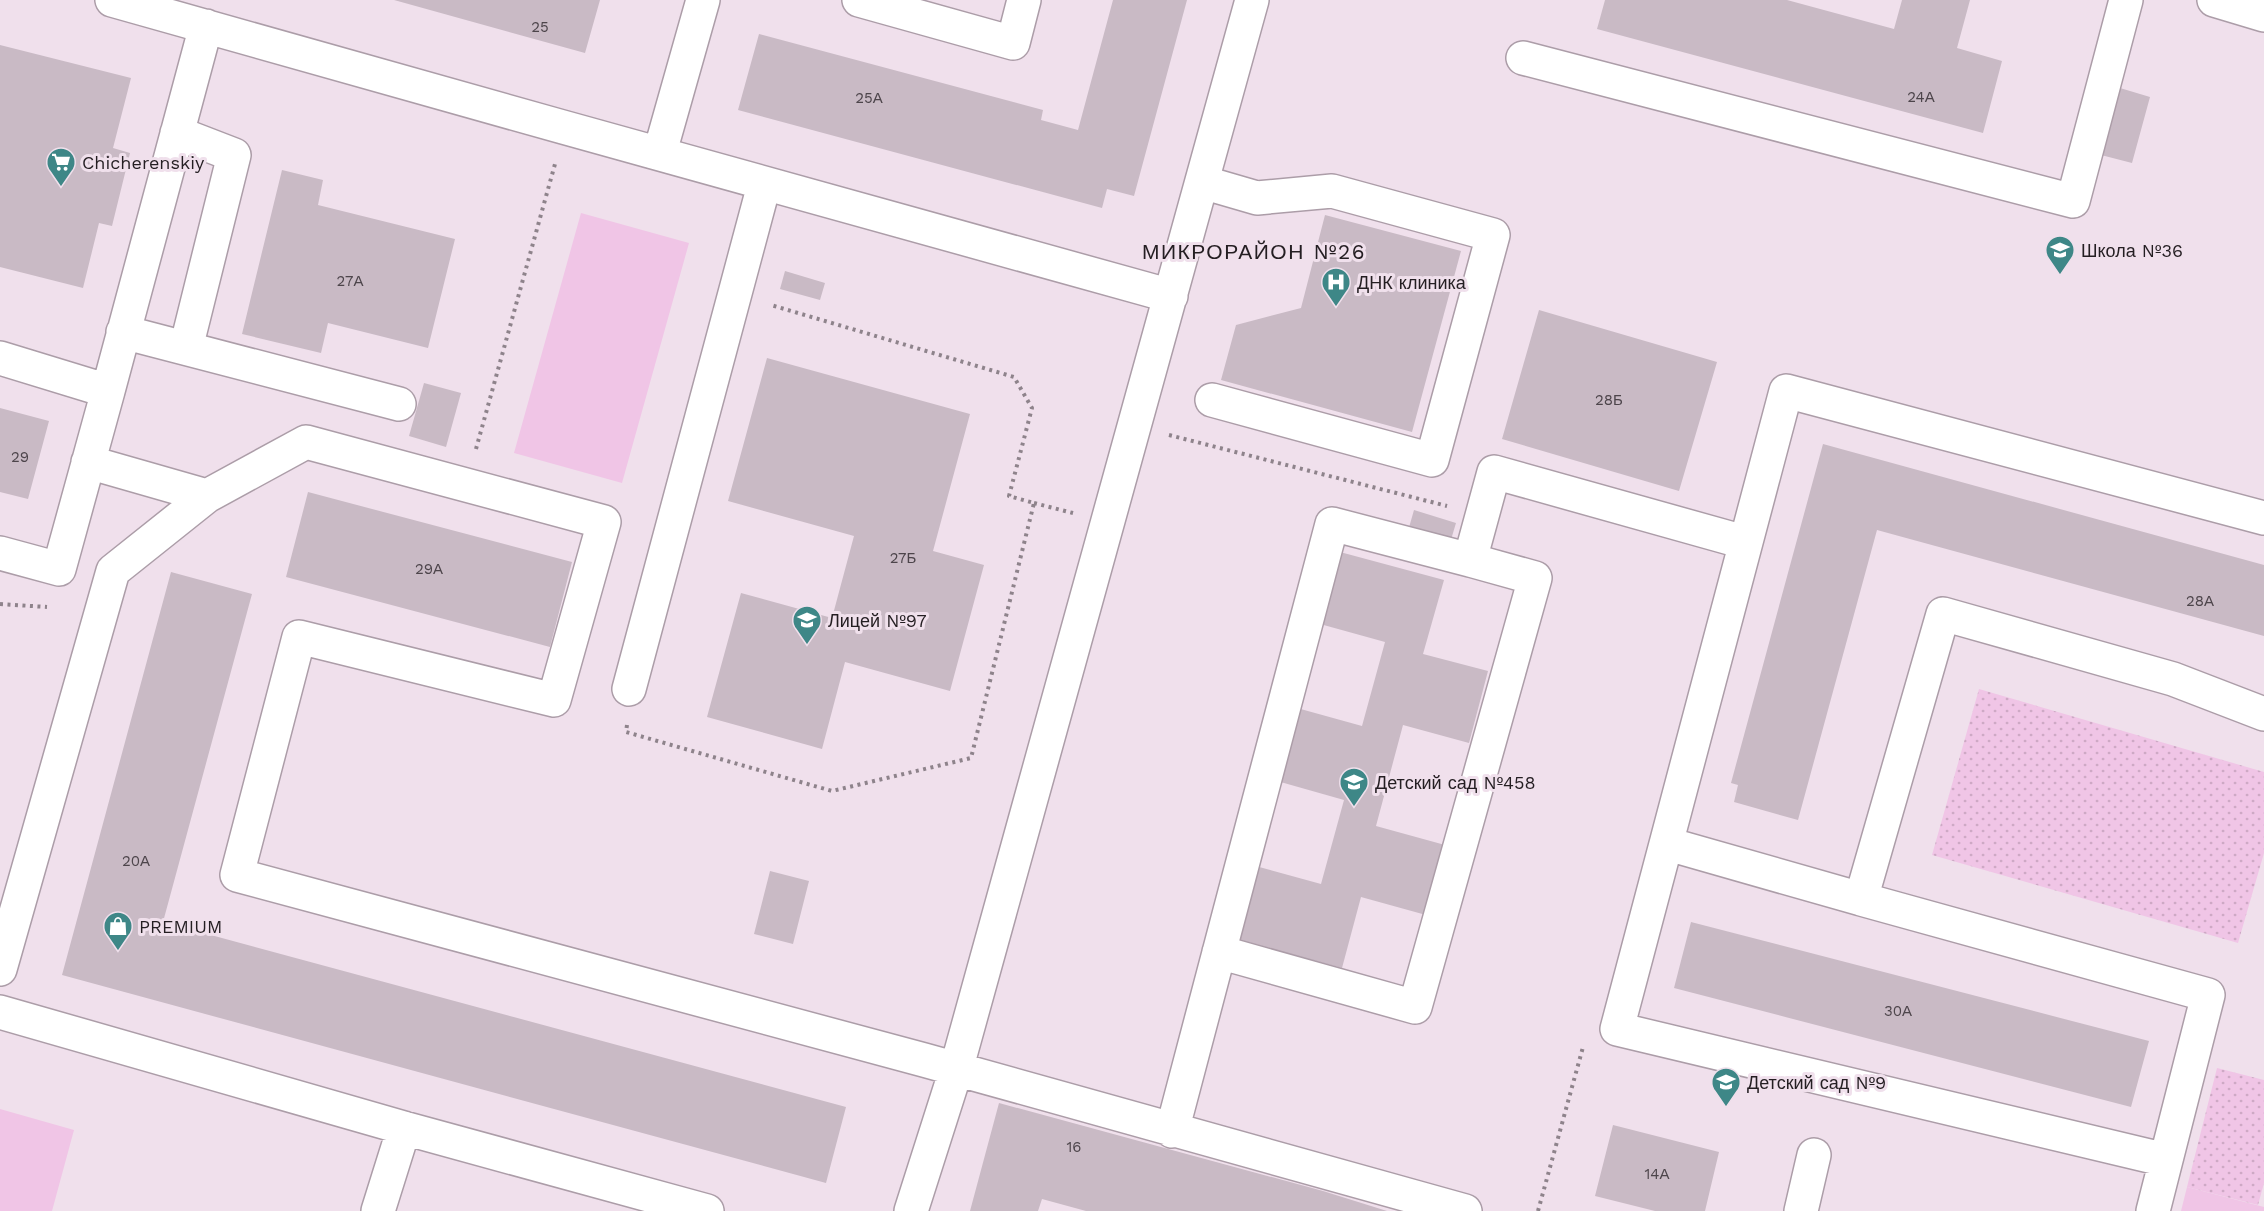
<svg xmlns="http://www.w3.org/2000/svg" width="2264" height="1211" font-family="'Work Sans',sans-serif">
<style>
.green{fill:#f0c5e6}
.park{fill:url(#park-dots)}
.building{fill:#c9bac5}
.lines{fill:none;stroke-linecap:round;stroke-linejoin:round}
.minor-casing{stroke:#ac9da8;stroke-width:36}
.path{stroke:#8e838b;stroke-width:4;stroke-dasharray:3 4.5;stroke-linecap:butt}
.minor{stroke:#fff;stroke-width:33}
.labels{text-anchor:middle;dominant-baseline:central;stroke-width:6;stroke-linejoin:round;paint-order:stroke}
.number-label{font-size:15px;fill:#4d454b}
.poi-label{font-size:18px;fill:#241e22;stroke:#f0e0ec;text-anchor:start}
.quarter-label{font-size:21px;letter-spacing:1.5px;fill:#241e22;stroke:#f0e0ec}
</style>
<defs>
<pattern id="park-dots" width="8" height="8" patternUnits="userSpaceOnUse" patternTransform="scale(1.5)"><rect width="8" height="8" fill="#f0c5e6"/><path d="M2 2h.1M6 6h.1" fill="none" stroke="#cea9c5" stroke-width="1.8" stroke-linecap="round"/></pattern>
</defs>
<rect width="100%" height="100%" fill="#f0e0ec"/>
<path class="green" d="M 581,213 L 689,243 L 622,483 L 514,453 Z
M 0,1109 L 74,1130 L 52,1211 L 0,1211 Z
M 2187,1187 L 2264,1207 L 2264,1211 L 2181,1211 Z"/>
<path class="park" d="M 1979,689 L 2264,772 L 2264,853 L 2238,943 L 1932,855 Z
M 2217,1068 L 2264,1080 L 2264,1183 L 2258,1205 L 2187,1187 Z"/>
<path class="building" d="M 394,0 L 600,0 L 585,53 Z
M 1113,0 L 1187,0 L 1134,196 L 1107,189 L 1102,208 L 738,110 L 759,34 L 1043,110 L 1041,120 L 1078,130 Z
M 1605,0 L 1787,0 L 1894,29 L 1902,0 L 1970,0 L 1957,48 L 2002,61 L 1983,133 L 1597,29 Z
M 0,45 L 131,78 L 113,148 L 130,153 L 112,226 L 99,223 L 83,288 L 0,267 Z
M 2120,88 L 2150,97 L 2132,163 L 2101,155 Z
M 282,170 L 323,180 L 318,205 L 455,239 L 428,348 L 328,323 L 321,353 L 242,334 Z
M 1325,215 L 1461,251 L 1412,432 L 1221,380 L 1236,325 L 1301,308 Z
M 785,271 L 825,283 L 820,300 L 780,289 Z
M 1539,310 L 1717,362 L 1679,491 L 1502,439 Z
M 767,358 L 970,414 L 933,551 L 984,565 L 950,691 L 845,662 L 822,749 L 707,717 L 741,593 L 832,618 L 854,536 L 728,501 Z
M 424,383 L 461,393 L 446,447 L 409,436 Z
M 0,408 L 49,421 L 28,499 L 0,492 Z
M 1823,444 L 2264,565 L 2264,636 L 1877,530 L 1798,820 L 1734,802 L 1738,785 L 1731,783 Z
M 308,492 L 572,562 L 550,647 L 286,577 Z
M 1414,510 L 1456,523 L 1450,543 L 1408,531 Z
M 1340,552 L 1444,580 L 1423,654 L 1488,671 L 1469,743 L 1403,725 L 1376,826 L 1445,845 L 1426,915 L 1361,897 L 1342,968 L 1233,938 L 1252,865 L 1321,884 L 1344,800 L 1277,781 L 1297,708 L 1362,726 L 1385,642 L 1320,624 Z
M 171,572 L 252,594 L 163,922 L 846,1107 L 826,1183 L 62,975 Z
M 770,871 L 809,881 L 793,944 L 754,934 Z
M 1691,922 L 2149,1041 L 2131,1107 L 1674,988 Z
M 999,1103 L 1323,1191 L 1387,1211 L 1086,1211 L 1042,1199 L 1038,1211 L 970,1211 Z
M 1613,1125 L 1719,1152 L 1705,1211 L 1655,1211 L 1595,1196 Z"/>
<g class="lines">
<g class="minor-casing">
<path id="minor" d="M 112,0 C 465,99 817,200 1171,296
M 859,0 L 1013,43 L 1024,0
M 2214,0 L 2264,15
M 1523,58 L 2073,201 L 2126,0
M 177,133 L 234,155 L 186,348
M 660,152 L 703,0
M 1202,182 L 1257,198 L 1332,191 L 1493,235 L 1432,460 L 1212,400
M 123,332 L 399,404
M 0,358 L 108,391 L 59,569 L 0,553
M 108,391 L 206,26
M 88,462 L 207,496
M 629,689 L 764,185
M 1668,844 L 1861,899
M 1219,952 L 1415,1007 L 1535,578 L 1470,560 L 1494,472 L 1744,542
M 0,969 L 113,571 L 207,496 L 306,442 L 604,522 L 554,700 L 299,637 L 237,875 L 924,1060 L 1465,1211
M 0,1012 L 404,1128 L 707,1211
M 1172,1131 L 1332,524 L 1470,560
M 2166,1160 L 1617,1029 L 1786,391 L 2264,518
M 378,1211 L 404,1128
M 911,1211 L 956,1070 L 1252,0
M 1801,1211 L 1814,1155
M 2153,1211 L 2208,995 L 1861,899 L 1943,614 L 2173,679 L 2264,714"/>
</g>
<path class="path" d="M 1169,435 L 1447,506
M 476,449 L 555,164
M 1034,503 L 1073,513
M 0,604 L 47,607
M 627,725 L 626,732 L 832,791 L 971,758 L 1034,503 L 1009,496 L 1032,408 L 1014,377 L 771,305
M 1538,1211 L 1583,1047"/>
<use href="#minor" class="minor"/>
</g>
<defs>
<g id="supermarket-pin" transform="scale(1.5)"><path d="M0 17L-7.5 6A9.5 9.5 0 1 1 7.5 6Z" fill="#3e8787" stroke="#f0e0ec"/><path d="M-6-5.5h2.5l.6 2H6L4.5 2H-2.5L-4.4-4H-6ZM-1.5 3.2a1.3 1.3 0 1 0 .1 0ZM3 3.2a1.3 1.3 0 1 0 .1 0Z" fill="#fff"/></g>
<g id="school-pin" transform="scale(1.5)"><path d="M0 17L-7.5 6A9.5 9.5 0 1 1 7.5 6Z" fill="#3e8787" stroke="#f0e0ec"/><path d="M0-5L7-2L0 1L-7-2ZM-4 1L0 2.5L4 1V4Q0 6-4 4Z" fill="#fff"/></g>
<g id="hospital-pin" transform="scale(1.5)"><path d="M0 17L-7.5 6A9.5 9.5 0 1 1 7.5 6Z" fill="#3e8787" stroke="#f0e0ec"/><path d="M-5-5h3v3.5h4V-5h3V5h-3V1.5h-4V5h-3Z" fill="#fff"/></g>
<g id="shop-pin" transform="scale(1.5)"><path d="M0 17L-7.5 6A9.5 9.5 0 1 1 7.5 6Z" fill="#3e8787" stroke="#f0e0ec"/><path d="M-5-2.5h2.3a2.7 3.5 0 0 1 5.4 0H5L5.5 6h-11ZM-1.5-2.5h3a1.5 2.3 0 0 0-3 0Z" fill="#fff"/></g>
</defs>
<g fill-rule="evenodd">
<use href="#supermarket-pin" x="61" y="162"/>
<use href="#school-pin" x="2060" y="250"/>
<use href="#hospital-pin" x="1336" y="282"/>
<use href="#school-pin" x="807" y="620"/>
<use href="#school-pin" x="1354" y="782"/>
<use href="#shop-pin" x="118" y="926"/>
<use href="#school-pin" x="1726" y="1082"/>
</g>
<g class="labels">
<g class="number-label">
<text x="540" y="27">25</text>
<text x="1921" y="97">24А</text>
<text x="869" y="98">25А</text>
<text x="350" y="281">27А</text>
<text x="1609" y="400">28Б</text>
<text x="20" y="457">29</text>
<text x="903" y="558">27Б</text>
<text x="429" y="569">29А</text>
<text x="2200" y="601">28А</text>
<text x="136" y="861">20А</text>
<text x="1898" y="1011">30А</text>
<text x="1074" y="1147">16</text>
<text x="1657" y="1174">14А</text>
</g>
<g class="poi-label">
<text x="82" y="162">Chicherenskiy</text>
<text x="2081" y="250">Школа №36</text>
<text x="1357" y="282">ДНК клиника</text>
<text x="828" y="620">Лицей №97</text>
<text x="1375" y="782">Детский сад №458</text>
<text x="139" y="926">PREMIUM</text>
<text x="1747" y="1082">Детский сад №9</text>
</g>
<g class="quarter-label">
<text x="1254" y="251">МИКРОРАЙОН №26</text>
</g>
</g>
</svg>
